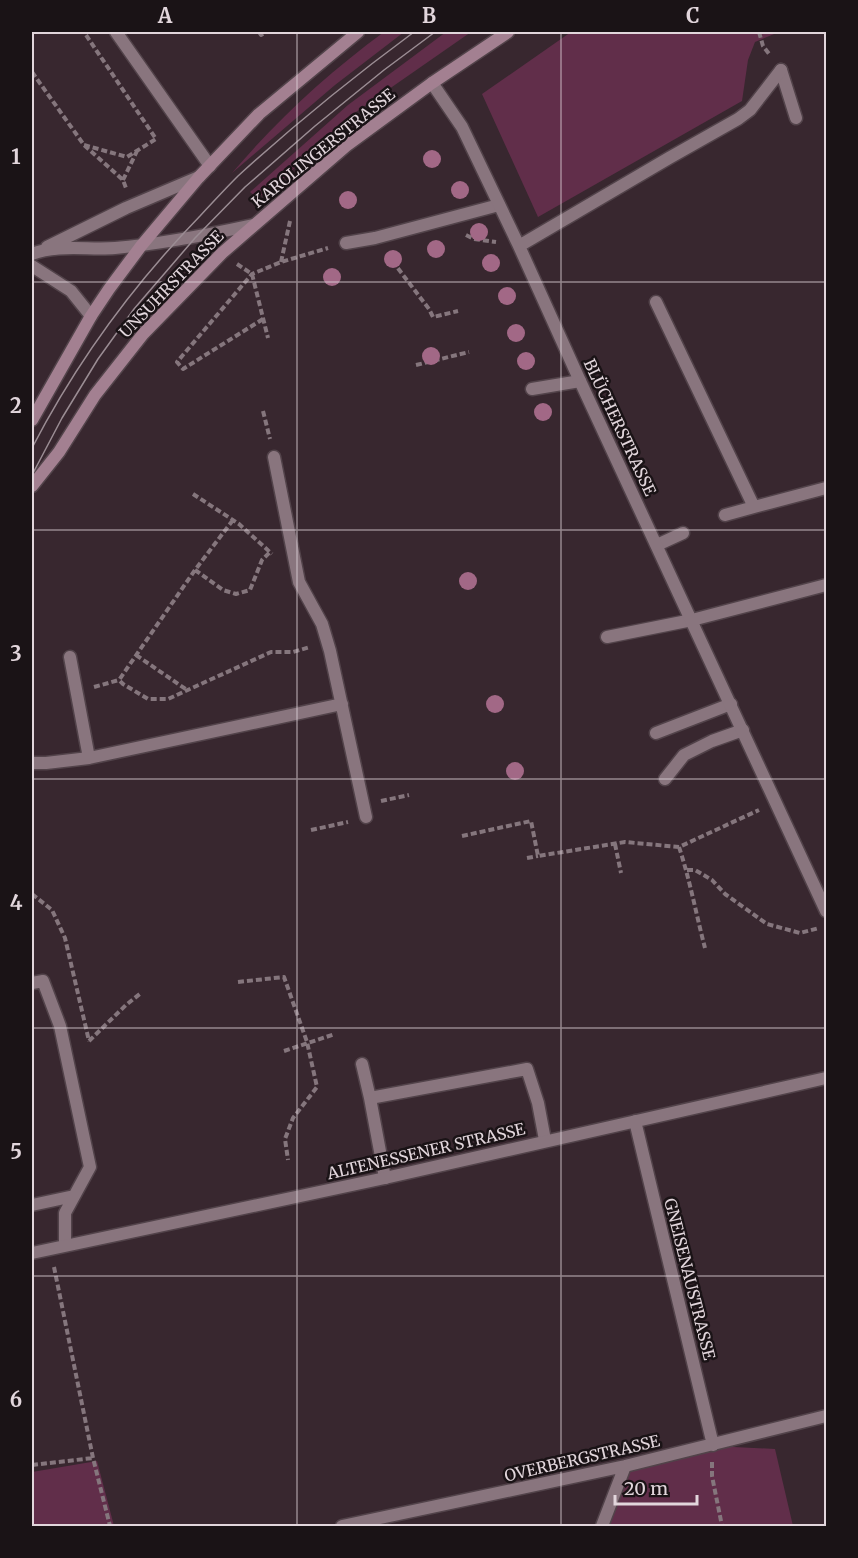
<svg xmlns="http://www.w3.org/2000/svg" width="858" height="1558" font-family="Merriweather,serif">
<style>
.green{fill:#612e4a}
.lines{fill:none;stroke-linecap:round;stroke-linejoin:round}
.service-casing{stroke:#52434a;stroke-width:15}
.minor-casing{stroke:#52434a;stroke-width:15}
.tertiary-casing{stroke:#52434a;stroke-width:15}
.secondary-casing{stroke:#52434a;stroke-width:15}
.path{stroke:#85767d;stroke-width:4;stroke-dasharray:6 3;stroke-linecap:butt}
.service{stroke:#89757e;stroke-width:12}
.minor{stroke:#89757e;stroke-width:12}
.tertiary{stroke:#89757e;stroke-width:12}
.secondary{stroke:#a38091;stroke-width:12}
.tram{stroke:#9b8d94;stroke-width:1.5}
.tree{fill:#a26886}
.grid{fill:none;stroke:#e2d6dc;stroke-width:1.5;stroke-opacity:0.55}
.labels{text-anchor:middle;dominant-baseline:central;stroke-width:5;stroke-linejoin:round;paint-order:stroke}
.street-label{font-size:16px;fill:#e2d6dc;stroke:#1a1316}
.neatline{fill:none;stroke:#e2d6dc;stroke-width:2}
.grid-label{font-size:20px;text-anchor:middle;font-weight:bold;fill:#e2d6dc}
</style>
<rect width="100%" height="100%" fill="#38272f"/>
<path class="green" d="M 384,32 L 404,32 L 335,85 L 232,173 C 277,120 328,73 384,32 Z
M 446,32 L 471,32 L 356,112 L 274,187 L 257,198 L 250,192 L 348,105 Z
M 571,32 L 779,32 L 755,42 L 748,60 L 742,101 L 538,217 L 482,94 Z
M 713,1446 L 775,1449 L 793,1526 L 604,1526 L 626,1469 Z
M 97,1461 L 114,1526 L 32,1526 L 32,1472 Z"/>
<g class="lines">
<g class="service-casing">
<path id="service" d="M 116,32 L 210,166
M 781,70 L 796,118
M 346,243 L 375,238 L 499,205
M 656,302 L 754,507 L 826,488
M 532,389 L 580,381
M 274,457 L 299,582 L 322,624 L 330,651 L 366,817
M 725,515 L 754,507
M 657,545 L 683,533
M 607,637 L 692,620
M 70,657 L 89,758
M 656,733 L 731,704
M 32,763 L 46,763 L 89,758 L 342,704
M 665,779 L 684,755 L 712,741 L 743,730
M 32,983 L 43,981 L 60,1026 L 90,1167 L 65,1213 L 65,1245
M 362,1064 L 370,1098
M 385,1178 L 370,1098 L 527,1069 L 538,1103 L 545,1140
M 32,1205 L 74,1196"/>
</g>
<g class="minor-casing">
<path id="minor" d="M 432,83 L 462,127 L 519,246 L 580,381 L 826,911
M 519,246 L 669,158 L 738,119 L 750,110 L 781,70
M 692,620 L 826,585
M 635,1121 L 713,1445
M 32,1253 L 385,1178 L 826,1078
M 342,1526 L 625,1466 L 826,1416
M 602,1526 L 625,1466"/>
</g>
<g class="tertiary-casing">
<path id="tertiary" d="M 47,247 L 126,208 L 199,177
M 32,254 C 57,244 88,250 115,248 C 162,244 207,235 253,225
M 32,266 L 71,291 L 91,316"/>
</g>
<g class="secondary-casing">
<path id="secondary" d="M 32,420 L 91,316 L 109,289 L 141,246 L 199,177 L 259,114 L 358,32
M 32,486 L 59,452 L 95,395 L 143,334 L 222,253 L 346,146 L 432,83 L 508,32"/>
</g>
<path class="path" d="M 259,32 L 261,35 L 266,32
M 759,32 L 763,46 L 770,55
M 32,72 L 84,145 L 123,180 L 126,188
M 84,145 L 127,157 L 156,139 L 84,32
M 123,180 L 137,151
M 466,235 L 474,239 L 496,242
M 387,254 L 429,309 L 433,317 L 458,311
M 281,262 L 290,221
M 237,264 L 252,274 L 268,338
M 263,319 L 183,369 L 177,362 L 252,274 L 281,262 L 328,248
M 416,365 L 469,352
M 263,411 L 270,439
M 193,494 L 239,524 L 272,554
M 233,520 L 195,570 L 119,680 L 123,684 L 148,699 L 168,699 L 271,652 L 293,652 L 310,647
M 195,570 L 223,590 L 236,594 L 250,590 L 262,560 L 270,552
M 136,655 L 187,690
M 94,687 L 119,680
M 381,801 L 409,795
M 311,830 L 348,822
M 462,836 L 531,821 L 538,856 L 625,842 L 679,847 L 759,810
M 615,844 L 621,873
M 679,847 C 690,880 696,914 705,948
M 527,858 L 538,856
M 687,870 L 695,870 L 712,880 L 725,894 L 767,924 L 800,933 L 819,928
M 32,894 L 52,910 L 65,938 L 89,1041
M 238,982 L 284,977 L 307,1042 L 317,1087 L 293,1118 L 285,1139 L 288,1160
M 89,1041 L 126,1005 L 141,993
M 284,1051 L 335,1034
M 54,1267 L 93,1458 L 110,1526
M 712,1462 L 712,1476 L 722,1526
M 32,1465 L 93,1458"/>
<use href="#service" class="service"/>
<use href="#minor" class="minor"/>
<use href="#tertiary" class="tertiary"/>
<use href="#secondary" class="secondary"/>
<path class="tram" d="M 32,448 C 76,363 133,285 200,216 C 212,203 225,189 238,176 C 294,125 353,77 414,32
M 32,475 L 62,418 L 98,359 L 134,309 L 195,238 L 245,187 L 315,126 L 384,70 L 435,32"/>
</g>
<g class="tree">
<circle cx="432" cy="159" r="9"/>
<circle cx="460" cy="190" r="9"/>
<circle cx="348" cy="200" r="9"/>
<circle cx="479" cy="232" r="9"/>
<circle cx="436" cy="249" r="9"/>
<circle cx="393" cy="259" r="9"/>
<circle cx="491" cy="263" r="9"/>
<circle cx="332" cy="277" r="9"/>
<circle cx="507" cy="296" r="9"/>
<circle cx="516" cy="333" r="9"/>
<circle cx="431" cy="356" r="9"/>
<circle cx="526" cy="361" r="9"/>
<circle cx="543" cy="412" r="9"/>
<circle cx="468" cy="581" r="9"/>
<circle cx="495" cy="704" r="9"/>
<circle cx="515" cy="771" r="9"/>
</g>
<path class="grid" d="M 297,32 L 297,1526M 561,32 L 561,1526M 32,282 L 826,282M 32,530 L 826,530M 32,779 L 826,779M 32,1028 L 826,1028M 32,1276 L 826,1276"/>
<g class="labels">
<g class="street-label">
<text transform="translate(323 148) rotate(-39)">KAROLINGERSTRASSE</text>
<text transform="translate(171 284) rotate(-46)">UNSUHRSTRASSE</text>
<text transform="translate(620 427) rotate(65)">BLÜCHERSTRASSE</text>
<text transform="translate(426 1151) rotate(-13)">ALTENESSENER STRASSE</text>
<text transform="translate(690 1279) rotate(76)">GNEISENAUSTRASSE</text>
<text transform="translate(582 1458) rotate(-13)">OVERBERGSTRASSE</text>
</g>
</g>
<rect width="858" height="1558" fill="none" stroke="#1a1316" stroke-width="66"/>
<path d="M615 1495v9h82v-9" fill="none" stroke="#e2d6dc" stroke-width="3"/>
<text x="624" y="1495" font-size="18" fill="#e2d6dc" stroke="#1a1316" stroke-width="4.5" paint-order="stroke">20 m</text>
<rect x="33" y="33" width="792" height="1492" class="neatline"/>
<g class="grid-label">
<text x="165" y="23">A</text>
<text x="429" y="23">B</text>
<text x="693" y="23">C</text>
<text x="16" y="164">1</text>
<text x="16" y="413">2</text>
<text x="16" y="661">3</text>
<text x="16" y="910">4</text>
<text x="16" y="1159">5</text>
<text x="16" y="1407">6</text>
</g>
</svg>
